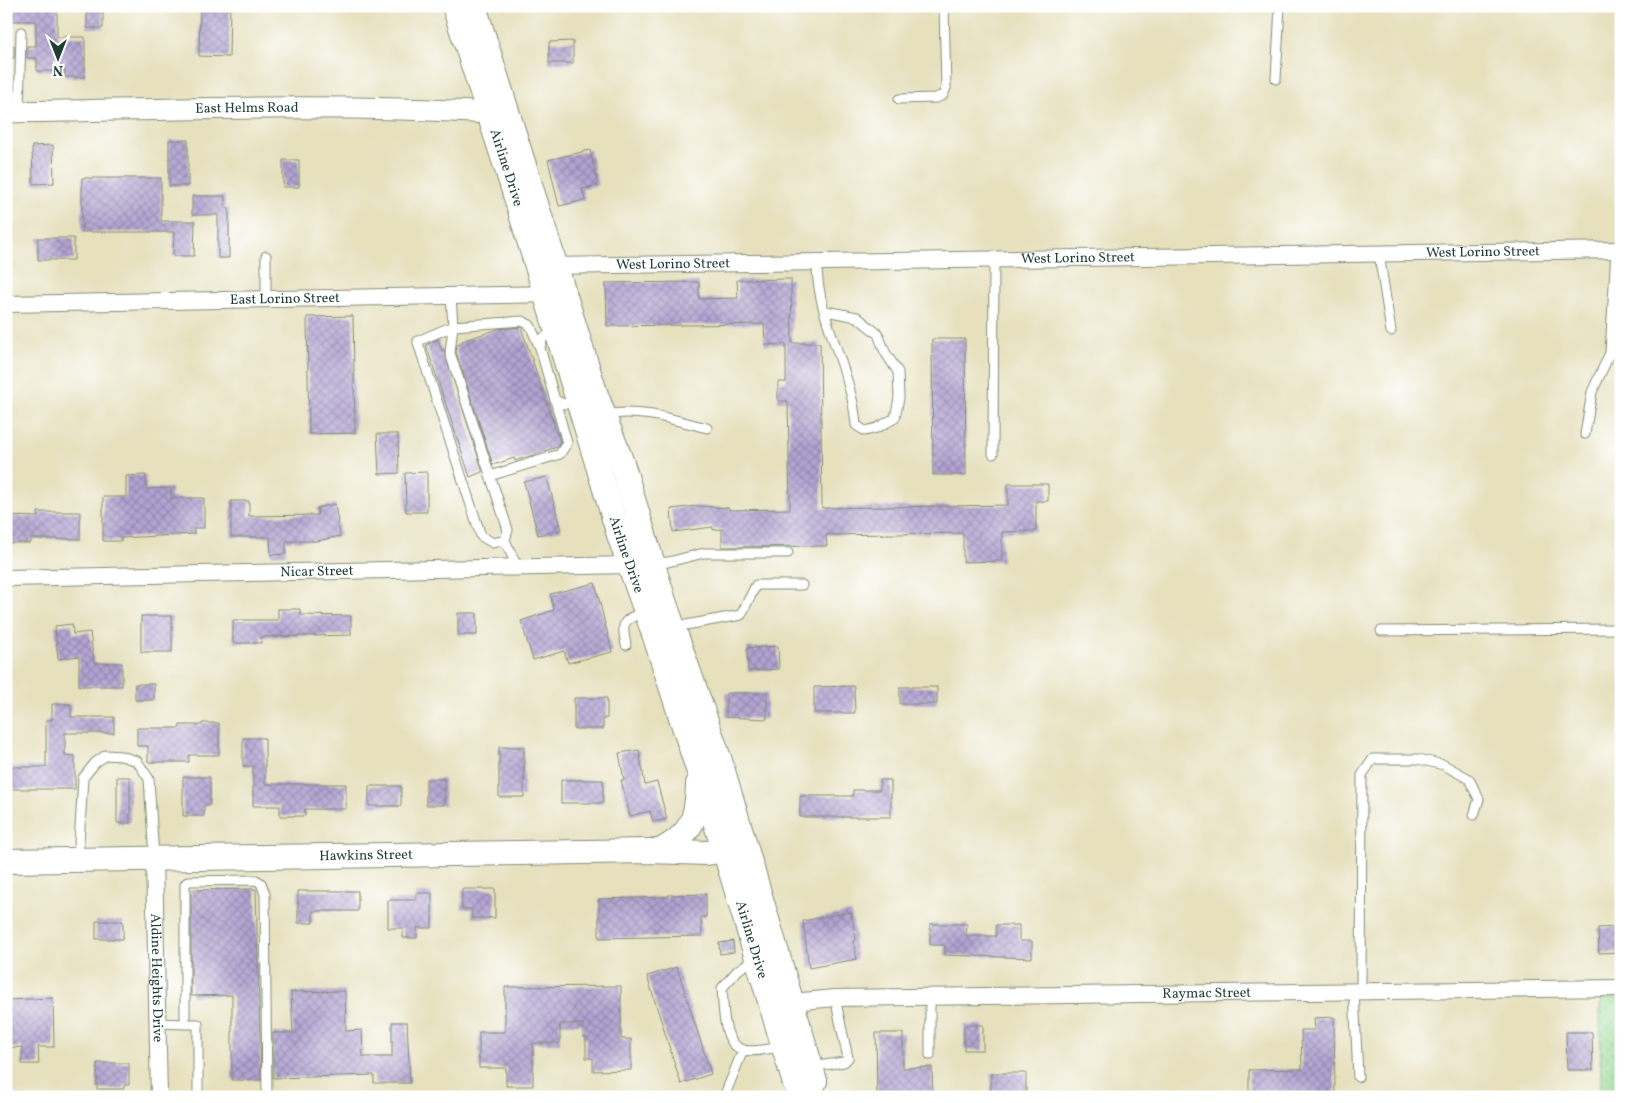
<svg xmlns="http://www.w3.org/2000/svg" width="1627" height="1103" font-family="Vollkorn,serif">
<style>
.park{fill:url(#park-dots);stroke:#5a8a62}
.building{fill:url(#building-cross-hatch)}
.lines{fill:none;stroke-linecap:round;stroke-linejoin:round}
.service-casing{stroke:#828e78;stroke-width:11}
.minor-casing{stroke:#828e78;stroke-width:18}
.tertiary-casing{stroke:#828e78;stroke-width:23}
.secondary-casing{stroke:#828e78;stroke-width:26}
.service{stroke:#fff;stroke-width:9}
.minor{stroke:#fff;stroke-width:16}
.tertiary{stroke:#fff;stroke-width:21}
.secondary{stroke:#fff;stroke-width:24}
.labels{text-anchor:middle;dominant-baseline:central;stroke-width:4.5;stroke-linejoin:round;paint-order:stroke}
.street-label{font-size:14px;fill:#1f3d34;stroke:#fff}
</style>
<defs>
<pattern id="park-dots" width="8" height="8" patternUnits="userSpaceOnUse" patternTransform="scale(1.25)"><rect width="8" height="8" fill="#94d890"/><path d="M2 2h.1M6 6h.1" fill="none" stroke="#7fba7d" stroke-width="1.8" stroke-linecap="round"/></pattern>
<pattern id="building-cross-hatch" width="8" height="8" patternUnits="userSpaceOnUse" patternTransform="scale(1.25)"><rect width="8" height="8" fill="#b3a3d2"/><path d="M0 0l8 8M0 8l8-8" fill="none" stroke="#9186ab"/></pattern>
</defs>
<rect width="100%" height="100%" fill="#fff"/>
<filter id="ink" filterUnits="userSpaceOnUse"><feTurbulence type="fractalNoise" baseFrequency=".02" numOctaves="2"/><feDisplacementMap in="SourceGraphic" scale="10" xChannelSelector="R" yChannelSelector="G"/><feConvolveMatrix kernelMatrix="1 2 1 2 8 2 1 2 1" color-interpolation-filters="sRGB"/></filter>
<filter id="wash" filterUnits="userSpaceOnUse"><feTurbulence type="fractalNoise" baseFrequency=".0096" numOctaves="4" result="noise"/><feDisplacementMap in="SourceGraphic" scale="20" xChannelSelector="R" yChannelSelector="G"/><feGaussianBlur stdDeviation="1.12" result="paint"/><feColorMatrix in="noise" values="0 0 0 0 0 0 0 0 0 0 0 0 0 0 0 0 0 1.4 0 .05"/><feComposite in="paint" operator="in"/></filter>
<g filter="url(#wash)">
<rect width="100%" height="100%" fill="#e6e0bd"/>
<path class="park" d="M 1621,998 L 1621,1097 L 1601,1097 L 1600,999 Z"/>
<g id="blocks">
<path class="building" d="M 6,6 L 57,6 L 57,37 L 85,37 L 85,77 L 65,77 L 65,71 L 37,71 L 37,58 L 27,58 L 27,46 L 36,46 L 36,21 L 6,21 Z
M 200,6 L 230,6 L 229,57 L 199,56 Z
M 87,7 L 103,7 L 103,28 L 87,28 Z
M 573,41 L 573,63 L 549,63 L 549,42 Z
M 6,46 L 14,46 L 14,58 L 6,58 Z
M 169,140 L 188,140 L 188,186 L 169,186 Z
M 53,145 L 54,183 L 33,184 L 32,146 Z
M 590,150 L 598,185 L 582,189 L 585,200 L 559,206 L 548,160 Z
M 283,160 L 299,160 L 299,187 L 283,187 Z
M 82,178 L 161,178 L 161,221 L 195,221 L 194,256 L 173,256 L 174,232 L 82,232 Z
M 192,196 L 225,196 L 225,208 L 229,208 L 229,258 L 218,258 L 218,215 L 192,215 Z
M 38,238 L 74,238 L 74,260 L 38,260 Z
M 791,279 L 792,343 L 820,343 L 822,508 L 1008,505 L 1008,484 L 1048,484 L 1048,501 L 1036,501 L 1036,531 L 1002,532 L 1002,561 L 963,562 L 963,533 L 826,535 L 827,546 L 722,547 L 722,529 L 713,530 L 713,527 L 673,532 L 671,509 L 697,506 L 729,508 L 729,510 L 790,509 L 788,401 L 778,401 L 778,382 L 786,382 L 786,344 L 765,345 L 764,324 L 607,326 L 606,283 L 699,282 L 699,299 L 738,298 L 737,280 Z
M 353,316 L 355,433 L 309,434 L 307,317 Z
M 521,327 L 560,442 L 557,447 L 515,461 L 514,458 L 493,465 L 456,352 L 457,345 L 463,343 L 462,341 L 498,329 Z
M 438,339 L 442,351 L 444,350 L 482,469 L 482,472 L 470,477 L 426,345 Z
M 932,339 L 965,339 L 966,475 L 933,475 Z
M 377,434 L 398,434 L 399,473 L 379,474 Z
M 427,472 L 427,512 L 406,512 L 405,473 Z
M 146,475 L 146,489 L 171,488 L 171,498 L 204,498 L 204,528 L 194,528 L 194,534 L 121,538 L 121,541 L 103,541 L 103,497 L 126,497 L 126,476 Z
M 547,477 L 561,530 L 538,535 L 524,482 Z
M 231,501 L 249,501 L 249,516 L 318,515 L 317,508 L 335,504 L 340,536 L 317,541 L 286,541 L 286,554 L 271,555 L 270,537 L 231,537 Z
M 38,512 L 80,512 L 80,539 L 31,539 L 31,543 L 6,543 L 6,516 L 38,517 Z
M 595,583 L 612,652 L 568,663 L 564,651 L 533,660 L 521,621 L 554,610 L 550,594 Z
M 278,609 L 300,609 L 300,615 L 351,616 L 351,635 L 261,637 L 261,643 L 233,643 L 233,620 L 278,620 Z
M 458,613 L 477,613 L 477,635 L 458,635 Z
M 141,616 L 172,616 L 172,652 L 141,652 Z
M 72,624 L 73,634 L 90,632 L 94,663 L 122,663 L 122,686 L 79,686 L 79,656 L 58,659 L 55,626 Z
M 778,646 L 779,669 L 748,671 L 747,648 Z
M 135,684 L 154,684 L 154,700 L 135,700 Z
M 854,686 L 855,713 L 814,713 L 814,687 Z
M 900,687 L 937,687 L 937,704 L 900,704 Z
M 726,693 L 767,693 L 767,719 L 726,717 Z
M 574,698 L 607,698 L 607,718 L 603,719 L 603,729 L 574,729 Z
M 52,704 L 71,704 L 71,717 L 114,717 L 114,733 L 65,733 L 65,755 L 75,756 L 75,789 L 6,789 L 6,767 L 46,767 L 46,720 L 52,720 Z
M 202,723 L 219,723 L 219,755 L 189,755 L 189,762 L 148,762 L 148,746 L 137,746 L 137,728 L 180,728 L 180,725 L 202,725 Z
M 243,738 L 265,738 L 265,784 L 346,784 L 346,809 L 305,809 L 305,816 L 280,816 L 280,806 L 253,806 L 253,766 L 243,766 Z
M 499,747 L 524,747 L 524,797 L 499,797 Z
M 639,750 L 645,785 L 657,782 L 667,819 L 653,822 L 650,811 L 630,816 L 621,780 L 624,780 L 619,753 Z
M 117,777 L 130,777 L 130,823 L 117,823 Z
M 183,777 L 210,777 L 210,805 L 204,805 L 204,816 L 183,816 Z
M 426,779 L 444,779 L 444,805 L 426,805 Z
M 561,780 L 603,780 L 603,803 L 561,803 Z
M 880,780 L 891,780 L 891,817 L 800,817 L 800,796 L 853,796 L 853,790 L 880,790 Z
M 369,786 L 401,786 L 401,806 L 369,806 Z
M 256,889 L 261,1080 L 232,1080 L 232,995 L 191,996 L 191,890 Z
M 462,889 L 495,889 L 495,918 L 472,918 L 472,909 L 462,909 Z
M 298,891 L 358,891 L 358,911 L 313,911 L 313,923 L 298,923 Z
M 416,893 L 432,893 L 432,928 L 417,928 L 417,938 L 403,938 L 403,928 L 388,928 L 388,900 L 416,900 Z
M 706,894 L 706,917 L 701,917 L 702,936 L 599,938 L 599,899 L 668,897 L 668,895 Z
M 851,912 L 856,940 L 853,941 L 857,959 L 809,968 L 803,921 Z
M 96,921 L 123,921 L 123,939 L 96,939 Z
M 930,924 L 967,924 L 966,936 L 996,936 L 996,925 L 1019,925 L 1019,941 L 1032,941 L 1032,958 L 945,955 L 945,945 L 930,945 Z
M 1621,927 L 1621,952 L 1599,953 L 1598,928 Z
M 733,941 L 734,952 L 720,954 L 719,943 Z
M 677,967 L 711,1074 L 681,1084 L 647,976 Z
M 621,986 L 621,1039 L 631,1039 L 631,1070 L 593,1071 L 593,1058 L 586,1058 L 586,1037 L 583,1037 L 583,1024 L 560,1024 L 560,1043 L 533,1043 L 533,1086 L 506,1086 L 506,1068 L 479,1068 L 479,1032 L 505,1032 L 505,987 Z
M 345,991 L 346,1031 L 362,1030 L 363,1057 L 392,1057 L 392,1022 L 407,1022 L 410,1083 L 374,1083 L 374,1075 L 273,1078 L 273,1033 L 293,1033 L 291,992 Z
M 53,998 L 54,1047 L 38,1047 L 39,1064 L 22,1064 L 22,1047 L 6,1048 L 6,1000 Z
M 1334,1017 L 1335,1096 L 1249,1097 L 1249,1070 L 1302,1069 L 1301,1030 L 1315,1030 L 1314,1018 Z
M 964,1025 L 983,1025 L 983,1050 L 964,1050 Z
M 1566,1032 L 1592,1032 L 1593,1070 L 1567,1070 Z
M 876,1033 L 903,1033 L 903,1068 L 932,1067 L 933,1097 L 877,1097 Z
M 97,1063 L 129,1063 L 129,1085 L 124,1085 L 124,1089 L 97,1089 Z
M 991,1073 L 1026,1073 L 1026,1095 L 1002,1097 L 1002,1093 L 991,1093 Z"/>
</g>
</g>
<g filter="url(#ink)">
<use href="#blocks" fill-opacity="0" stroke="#828e78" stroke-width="1"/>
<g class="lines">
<g class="service-casing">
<path id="service" d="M 1276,79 L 1280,6
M 899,99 L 936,98 L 943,95 L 946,88 L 944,6
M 19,112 L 21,32
M 1379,254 L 1391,331
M 266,256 L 266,299
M 817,262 C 816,318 852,369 856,425 L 865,431 L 877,428 L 895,418 L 899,398 L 898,372 L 885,352 L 878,334 L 857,317 L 826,311
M 451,296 L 453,326 L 418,341 L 418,343 L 481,536 L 493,543 L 505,540
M 555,331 L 543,338 L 540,348 L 555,400 L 564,404 L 577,402
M 606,415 C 639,408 674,420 707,428
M 1585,434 L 1592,392 L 1610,353 L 1616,250
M 993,454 L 994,259
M 490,476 L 560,454 L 567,443 L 555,400
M 653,563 L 668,562 L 704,553 L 788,553
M 517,567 L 505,540 L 508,530 L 450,353 L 453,326 L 522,321 L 530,325 L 540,348
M 675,627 L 741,615 L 756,585 L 802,585
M 1381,631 L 1621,629
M 626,645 C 621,620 623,621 645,611
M 78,860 L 83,778 L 95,763 L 106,755 L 121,756 L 137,761 L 149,779 L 154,858
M 756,958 L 738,970 L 722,988 C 724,1005 721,1045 744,1050 C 754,1053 771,1048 782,1047
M 1354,991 L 1358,1077
M 1361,991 L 1362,775 L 1373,759 L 1418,759 L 1444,765 L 1469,779 L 1479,799 L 1474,815
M 930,997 L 930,1055
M 158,1023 L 185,1024 L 185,884 L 189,881 L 256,880 L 261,883 L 265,894 L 267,1097
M 185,1024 L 198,1024 L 198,1097
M 811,1067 L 844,1062 L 848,1058 L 835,998
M 724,1097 L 743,1050"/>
</g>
<g class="minor-casing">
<g id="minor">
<path id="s1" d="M 548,266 L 1621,250"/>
<path id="s2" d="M 6,304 L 554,294"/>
<path id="s3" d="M 6,578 L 629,565"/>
<path id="s4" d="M 154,858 L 159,1097"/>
<path id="s5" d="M 792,1002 L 835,998 L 1621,988"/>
</g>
</g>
<g class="tertiary-casing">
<g id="tertiary">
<path id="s6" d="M 6,112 C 167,110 328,103 488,113"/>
</g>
</g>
<g class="secondary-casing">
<g id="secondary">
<path id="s7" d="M 454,6 L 514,191 L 620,538 L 654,634 L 725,852 L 795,1084 L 807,1097"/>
<path d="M 474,6 L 596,395 L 622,463 L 665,604 L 720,761 L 815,1081 L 808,1097"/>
<path d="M 660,851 C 692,834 697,819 698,784"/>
<path id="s8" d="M 6,861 L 650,851 L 707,853 L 739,848"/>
</g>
</g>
<use href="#service" class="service"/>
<use href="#minor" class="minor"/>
<use href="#tertiary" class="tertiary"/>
<use href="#secondary" class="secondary"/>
</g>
</g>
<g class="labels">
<g class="street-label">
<text stroke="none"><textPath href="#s6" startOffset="241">East Helms Road</textPath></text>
<text stroke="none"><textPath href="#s7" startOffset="170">Airline Drive</textPath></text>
<text stroke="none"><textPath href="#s1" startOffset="935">West Lorino Street</textPath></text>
<text stroke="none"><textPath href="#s1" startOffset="530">West Lorino Street</textPath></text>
<text stroke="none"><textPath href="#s1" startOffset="125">West Lorino Street</textPath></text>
<text stroke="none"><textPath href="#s2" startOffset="279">East Lorino Street</textPath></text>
<text stroke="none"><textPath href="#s7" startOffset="575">Airline Drive</textPath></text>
<text stroke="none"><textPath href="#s3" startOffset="311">Nicar Street</textPath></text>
<text stroke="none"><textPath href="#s8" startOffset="360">Hawkins Street</textPath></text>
<text stroke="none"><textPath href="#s7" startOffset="980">Airline Drive</textPath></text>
<text stroke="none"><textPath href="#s4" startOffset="120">Aldine Heights Drive</textPath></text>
<text stroke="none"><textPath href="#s5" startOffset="415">Raymac Street</textPath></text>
</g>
</g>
<rect width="1627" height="1103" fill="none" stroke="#fff" stroke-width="25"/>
<g transform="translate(58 58) rotate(180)" stroke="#ffffff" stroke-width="4" paint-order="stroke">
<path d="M0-4L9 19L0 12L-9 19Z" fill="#1f3d34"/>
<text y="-8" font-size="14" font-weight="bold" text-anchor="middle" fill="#1f3d34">N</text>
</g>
</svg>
